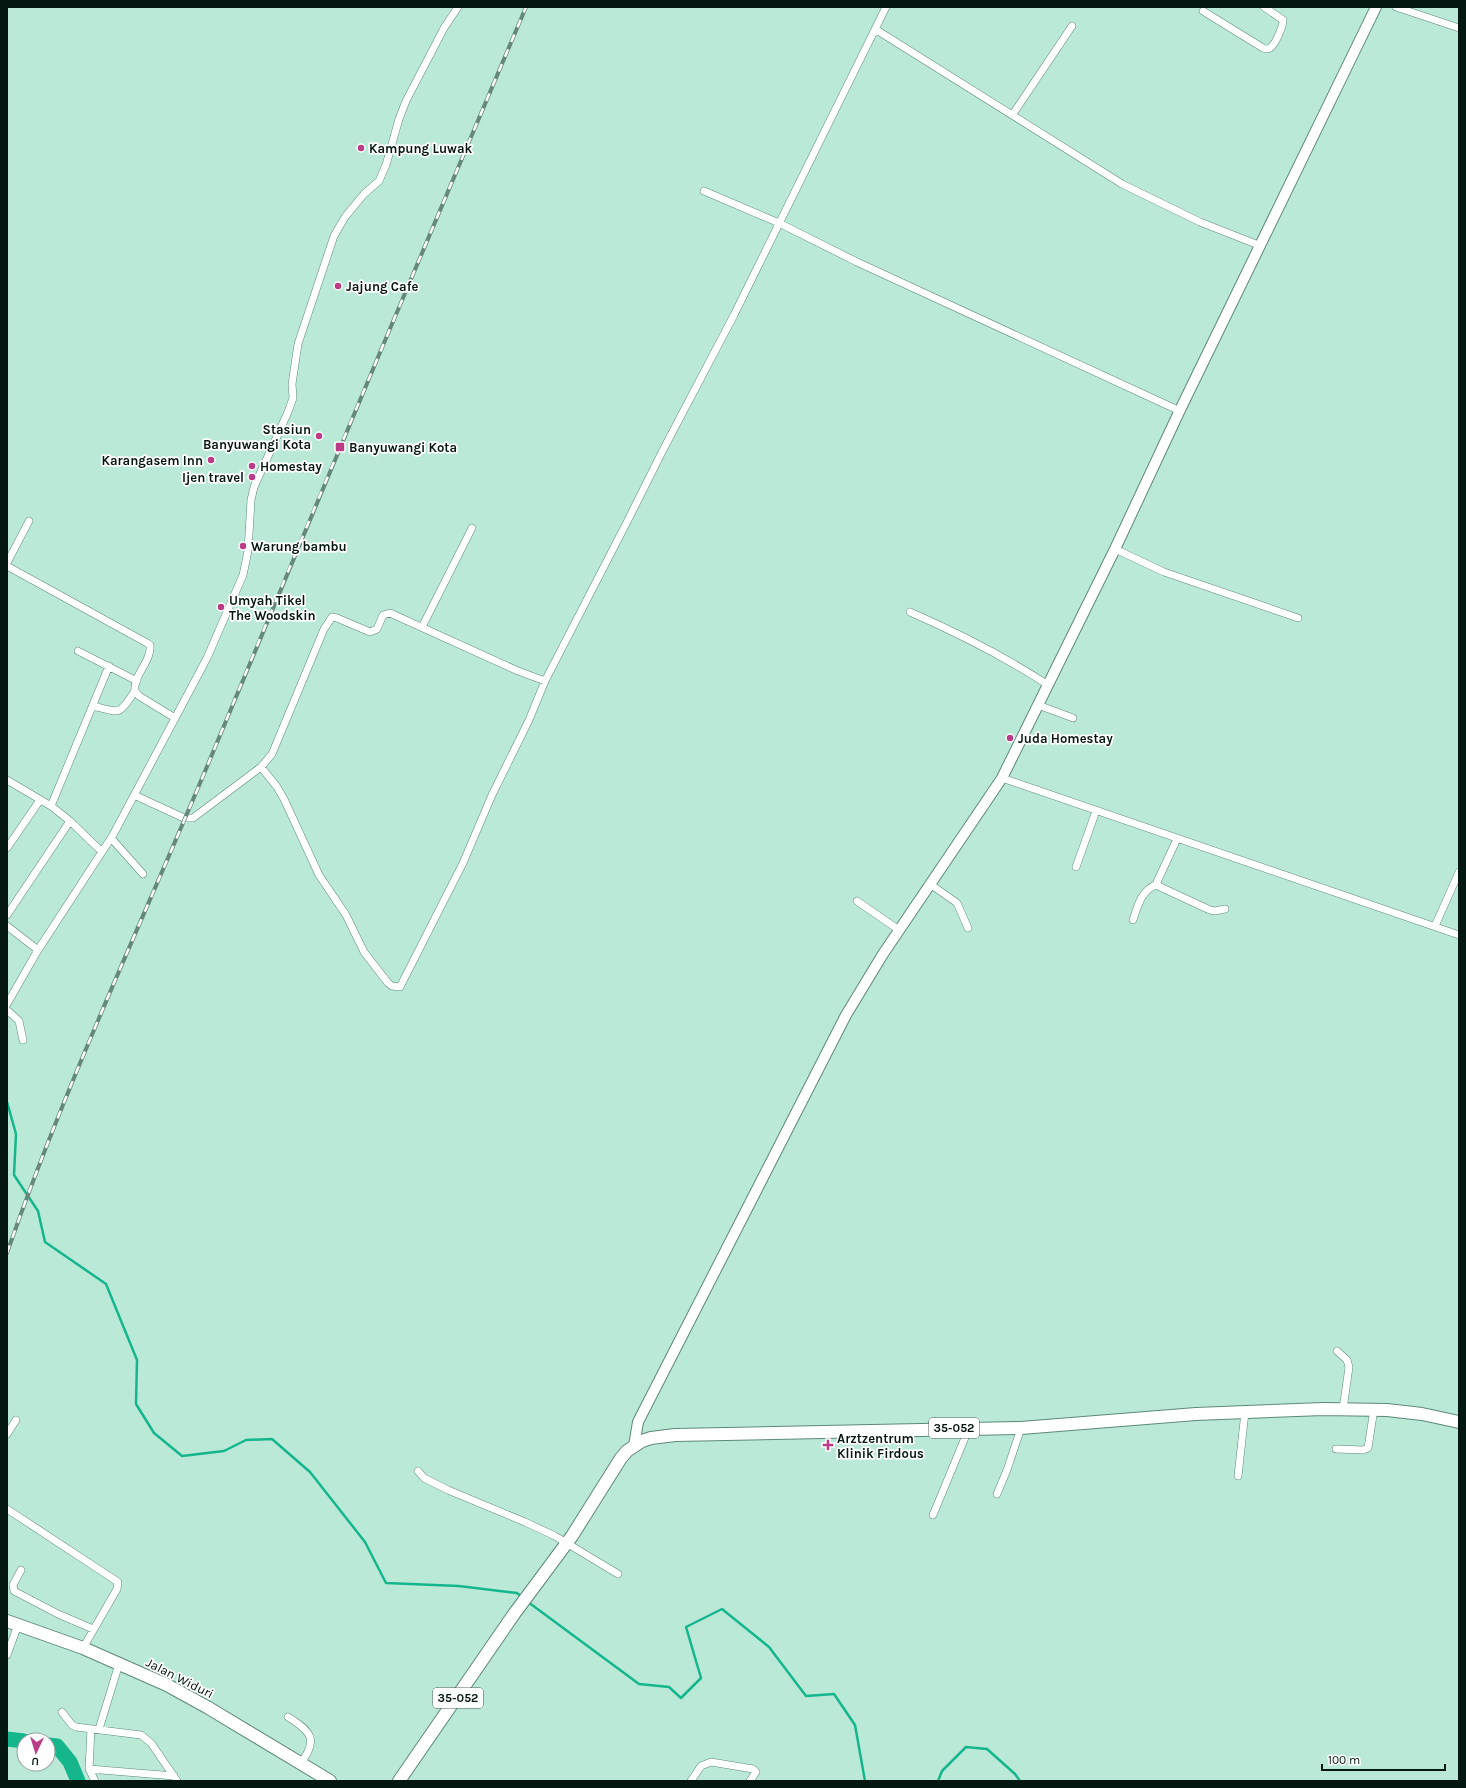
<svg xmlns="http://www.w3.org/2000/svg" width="1466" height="1788" font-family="Karla,sans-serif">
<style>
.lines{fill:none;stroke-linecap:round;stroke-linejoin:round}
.stream{stroke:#16b68d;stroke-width:2.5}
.river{stroke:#16b68d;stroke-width:15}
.street-casing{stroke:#5c8978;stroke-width:8}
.secondary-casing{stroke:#5c8978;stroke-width:12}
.primary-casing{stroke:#5c8978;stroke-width:14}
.street{stroke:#fff;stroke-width:7}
.secondary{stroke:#fff;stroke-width:10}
.primary{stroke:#fff;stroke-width:12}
.rail-casing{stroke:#66887b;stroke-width:4}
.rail{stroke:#fefefe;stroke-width:2.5;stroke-dasharray:8;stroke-linecap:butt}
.poi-dot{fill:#bc3b86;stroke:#fefefe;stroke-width:1.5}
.labels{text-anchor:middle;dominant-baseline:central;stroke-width:3.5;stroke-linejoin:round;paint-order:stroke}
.shield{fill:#fefefe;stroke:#505c58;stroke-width:1}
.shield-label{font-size:12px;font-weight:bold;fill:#051711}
.poi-label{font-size:13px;font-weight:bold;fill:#051711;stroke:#fefefe;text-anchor:start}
.street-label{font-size:13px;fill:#051711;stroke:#fefefe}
</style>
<rect width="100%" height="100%" fill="#baead7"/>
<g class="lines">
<path class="stream" d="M 7,1102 L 16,1134 L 14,1175 L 38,1211 L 45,1242 L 106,1284 L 137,1360 L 136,1404 L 154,1433 L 182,1456 L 224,1451 L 246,1440 L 272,1439 L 310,1472 L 365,1542 L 386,1583 L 459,1586 L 517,1593 L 523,1598
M 528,1602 L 639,1684 L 669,1687 L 681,1698 L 701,1678 L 686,1627 L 722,1609 L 769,1647 L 806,1696 L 834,1694 L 855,1725 L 865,1781
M 938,1781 L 942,1771 L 966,1747 L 987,1749 L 1015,1774 L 1020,1781"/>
<path class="river" d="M 7,1739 L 24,1741
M 48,1745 L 57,1746 L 70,1762 L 78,1781"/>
<g class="street-casing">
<path id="street" d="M 1396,7 L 1459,28
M 1203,11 L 1263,48 C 1265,49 1267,50 1270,48 C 1275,45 1283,27 1283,20 L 1264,7
M 875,29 L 1122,184 L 1200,222 L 1261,246
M 1013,114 L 1072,26
M 704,191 L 779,223 L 857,262 L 1180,411
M 1115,549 L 1164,572 L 1298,618
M 7,563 L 29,521
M 7,566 L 147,643 L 150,645 C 152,661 133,675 135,691 L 139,696 L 175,718
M 910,612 C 958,633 1004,656 1048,685
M 422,627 L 472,528
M 78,651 L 137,681
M 1038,705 L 1073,718
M 93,706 C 121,713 118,716 135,691
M 261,767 L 277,787 L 284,799 L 319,875 L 346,915 L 364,952 L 388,983 L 392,986 L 400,987 L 463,863 L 492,795 L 529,720 L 545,681 L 628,520 L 663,450 L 734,315 L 886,7
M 1002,778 L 1459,935
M 7,780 L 51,806 L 70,821 L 102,852
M 134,795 L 184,818 L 193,818 L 261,767 L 272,754 L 324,629 L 332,617 L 337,618 L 370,632 L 377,629 L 383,615 L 390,613 L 518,671 L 545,681
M 51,806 L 109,666
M 111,838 L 143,874
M 1177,839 L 1157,882 L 1158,886 L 1210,910 L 1215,911 L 1225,909
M 7,848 L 40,800
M 1076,867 L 1096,811
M 930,884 L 957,903 L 968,928
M 857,901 L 899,930
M 7,915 L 70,821
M 1133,920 C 1138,905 1141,891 1157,884
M 7,926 L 38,950
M 1435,926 L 1459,872
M 7,1004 L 38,950 L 113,835 L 207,658 L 243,575 L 248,551 L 251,500 L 254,487 L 288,412 L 293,398 L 292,384 L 298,344 L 334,236 L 345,217 L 364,194 L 379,181 L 386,165 L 399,119 L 406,101 L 444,28 L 458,7
M 7,1010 L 19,1021 L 23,1040
M 1337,1351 L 1347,1360 L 1349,1367 L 1343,1409
M 7,1434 L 16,1420
M 1336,1449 L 1363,1450 L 1368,1448 L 1374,1409
M 418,1471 L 424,1478 L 448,1490 L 525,1522 L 555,1536 L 618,1574
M 1238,1476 L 1245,1412
M 997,1494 L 1007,1470 L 1021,1428
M 7,1509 L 118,1582 L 117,1589 L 83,1648
M 933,1515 L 969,1428
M 21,1570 L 13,1585 L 14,1591 L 58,1614 L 93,1629
M 7,1655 L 18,1625
M 62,1712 L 72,1725 L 76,1727 L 141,1735 L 151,1743 L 177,1781
M 288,1717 C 311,1731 319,1740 300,1764
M 91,1729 L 89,1769 L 95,1781
M 99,1729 L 119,1664
M 89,1769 L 174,1776
M 691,1781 L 701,1766 L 711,1762 L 753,1769 L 756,1772 L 750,1781"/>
</g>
<g class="secondary-casing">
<path id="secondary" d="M 634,1446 L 638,1422 L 846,1015 L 883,954 L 1002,778 L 1115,549 L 1180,410 L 1376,7"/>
</g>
<g class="primary-casing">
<path id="primary" d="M 7,1621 L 83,1648 L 167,1685 L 207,1707 L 330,1781
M 399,1781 L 514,1614 L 572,1536 L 621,1458 L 627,1451 L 642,1441 L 651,1438 L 675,1435 L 1021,1428 L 1196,1414 L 1323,1409 L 1387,1410 L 1422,1414 L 1459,1422"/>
</g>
<use href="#street" class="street"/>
<use href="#secondary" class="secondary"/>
<use href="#primary" class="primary"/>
<g class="rail-casing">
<path id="rail" d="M 7,1253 C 67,1080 146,914 216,745 C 318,498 422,253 526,7"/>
</g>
<use href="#rail" class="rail"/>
</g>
<g class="poi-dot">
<circle cx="361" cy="148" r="4"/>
<circle cx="338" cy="286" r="4"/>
<circle cx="319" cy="436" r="4"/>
<rect x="335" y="442" width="10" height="10" rx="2"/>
<circle cx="211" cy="460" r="4"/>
<circle cx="252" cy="466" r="4"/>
<circle cx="252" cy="477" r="4"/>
<circle cx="243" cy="546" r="4"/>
<circle cx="221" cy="607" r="4"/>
<circle cx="1010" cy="738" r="4"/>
<path d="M826 1439h4v4h4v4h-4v4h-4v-4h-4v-4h4z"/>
</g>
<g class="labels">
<g class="shield">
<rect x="929" y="1418" width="50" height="20" rx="3"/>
<rect x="433" y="1688" width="50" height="20" rx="3"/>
</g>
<g class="shield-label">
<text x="954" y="1428">35-052</text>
<text x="458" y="1698">35-052</text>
</g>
<g class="poi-label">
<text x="369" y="148">Kampung Luwak</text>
<text x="346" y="286">Jajung Cafe</text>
<text x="311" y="429" text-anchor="end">Stasiun<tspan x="311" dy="15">Banyuwangi Kota</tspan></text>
<text x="349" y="447">Banyuwangi Kota</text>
<text x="203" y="460" text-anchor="end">Karangasem Inn</text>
<text x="260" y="466">Homestay</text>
<text x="244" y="477" text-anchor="end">Ijen travel</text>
<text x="251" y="546">Warung bambu</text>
<text x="229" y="600">Umyah Tikel<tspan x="229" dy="15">The Woodskin</tspan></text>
<text x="1018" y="738">Juda Homestay</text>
<text x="837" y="1438">Arztzentrum<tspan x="837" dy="15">Klinik Firdous</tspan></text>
</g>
<g class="street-label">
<text transform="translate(180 1678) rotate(27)">Jalan Widuri</text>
</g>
</g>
<rect width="1466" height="1788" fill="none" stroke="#051711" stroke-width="16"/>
<g transform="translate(36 1752) rotate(184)"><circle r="19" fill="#fefefe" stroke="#9aa29f"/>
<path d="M0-3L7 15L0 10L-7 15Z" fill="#bc3b86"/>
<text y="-6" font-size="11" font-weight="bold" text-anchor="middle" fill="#051711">U</text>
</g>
<path d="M1322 1764v6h123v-6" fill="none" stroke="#051711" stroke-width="2"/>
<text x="1328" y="1764" font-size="12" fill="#051711" stroke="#fefefe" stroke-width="3" paint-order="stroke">100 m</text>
</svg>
